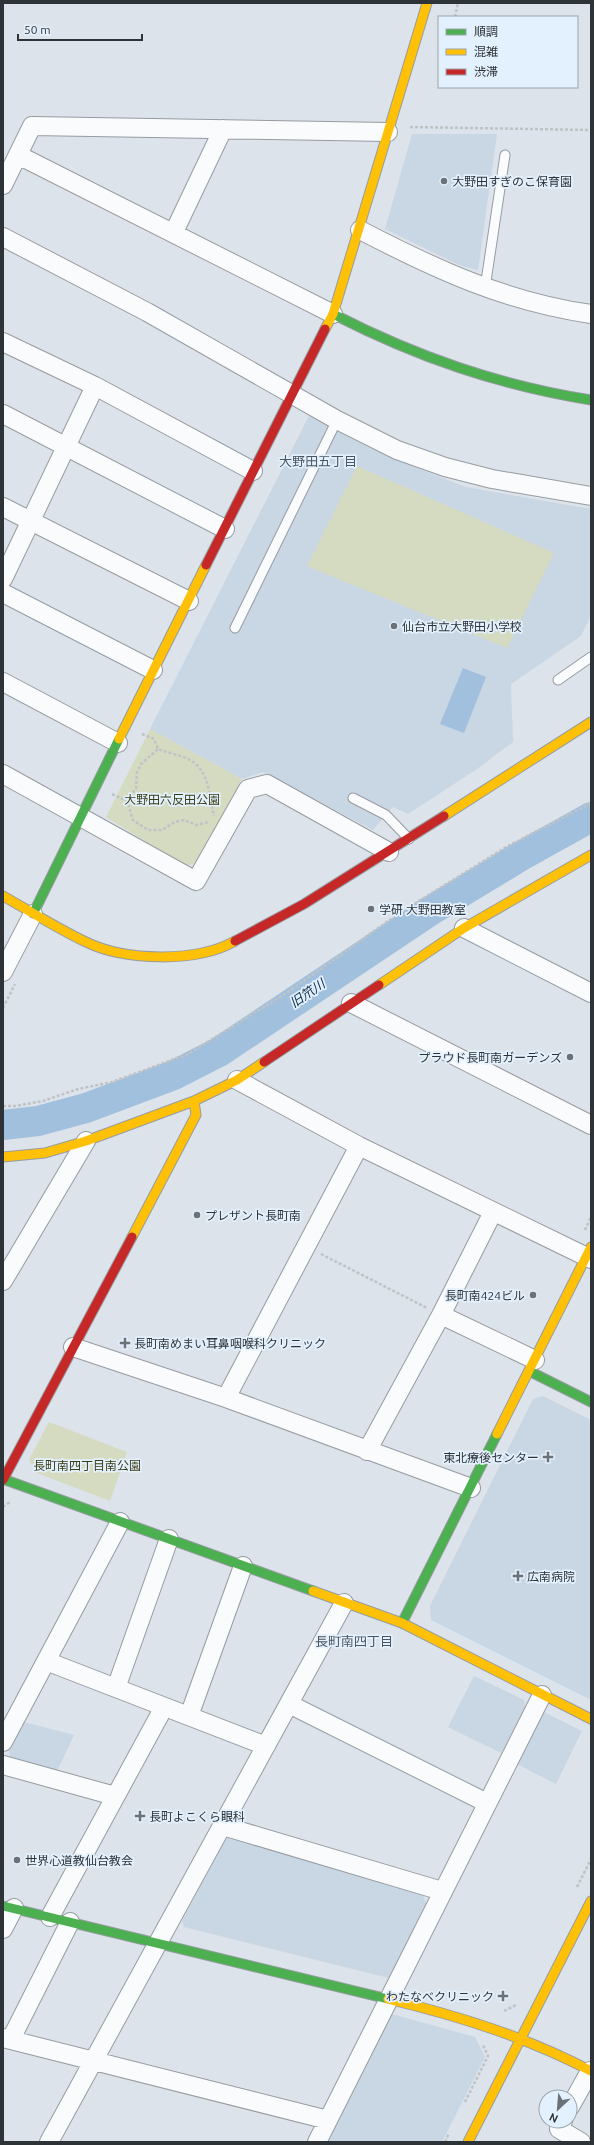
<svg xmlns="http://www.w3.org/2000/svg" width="594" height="2145" font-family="Ubuntu,'Noto Sans JP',sans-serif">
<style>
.built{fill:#c9d6e3}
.green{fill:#d5dbc1}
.water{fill:#a1c0dd}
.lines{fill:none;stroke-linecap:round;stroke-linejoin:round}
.river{stroke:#a1c0dd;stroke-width:30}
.lane-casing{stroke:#969ca1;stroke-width:11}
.street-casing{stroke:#969ca1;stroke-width:20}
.fast-casing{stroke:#969ca1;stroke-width:11}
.slow-casing{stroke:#969ca1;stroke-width:11}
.jam-casing{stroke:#969ca1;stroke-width:11}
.path{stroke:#c0c3c6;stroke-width:2.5;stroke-dasharray:3 2;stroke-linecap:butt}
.lane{stroke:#fafbfc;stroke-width:9}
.street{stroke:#fafbfc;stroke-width:18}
.fast{stroke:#4caf50;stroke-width:9}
.slow{stroke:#ffc107;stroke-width:9}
.jam{stroke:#c62828;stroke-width:9}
.poi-dot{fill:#6b7176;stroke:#e3f0fd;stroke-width:1.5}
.labels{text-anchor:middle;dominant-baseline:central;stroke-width:3.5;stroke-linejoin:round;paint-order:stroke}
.poi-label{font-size:12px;fill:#2e3338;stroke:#e3f0fd;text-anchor:start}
.park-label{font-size:12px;fill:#3b3c13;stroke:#e3f0fd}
.neighbourhood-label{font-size:13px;fill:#4b5660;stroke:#e3f0fd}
.water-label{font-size:13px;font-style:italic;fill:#0e2d48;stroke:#e3f0fd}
</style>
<rect width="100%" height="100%" fill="#dce3ea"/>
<path class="built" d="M 412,134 L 497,134 L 478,270 L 459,265 L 385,229 Z
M 310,414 L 338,432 L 370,448 L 414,467 L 466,487 L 591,509 L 591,615 L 581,636 L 511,684 L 513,742 L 477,769 L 408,814 L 393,807 L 373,830 L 263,772 L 242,779 L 150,729 Z
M 543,1396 L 591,1420 L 591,1700 L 431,1620 L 430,1606 L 533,1399 Z
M 474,1676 L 524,1700 L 525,1708 L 501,1753 L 448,1727 Z
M 542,1711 L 582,1731 L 556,1784 L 515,1763 Z
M 20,1721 L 74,1735 L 57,1771 L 10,1758 L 8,1746 Z
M 227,1837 L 421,1892 L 427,1904 L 389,1978 L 184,1927 L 182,1921 Z
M 388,2013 L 475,2037 L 485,2057 L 442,2142 L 325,2142 Z"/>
<path class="green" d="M 357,466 L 554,553 L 507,648 L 307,566 Z
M 150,729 L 242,779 L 197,863 L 185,866 L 106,817 Z
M 49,1422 L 127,1452 L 110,1501 L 37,1473 L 29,1460 Z"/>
<path class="water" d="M 463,668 L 486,677 L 464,733 L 440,724 Z"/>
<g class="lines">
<path class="river" d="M 3,1125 L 38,1121 L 86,1108 L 174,1075 L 219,1052 L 430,911 L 521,856 L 591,817"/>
<g class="lane-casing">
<path id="lane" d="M 485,288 L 505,155
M 235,628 L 337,420
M 558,680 L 591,657
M 353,798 L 386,815 L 409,839"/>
</g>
<g class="street-casing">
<path id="street" d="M 18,155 L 333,314
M 3,185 L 32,126 L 388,132
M 360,230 C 435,269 506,302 591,314
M 174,232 L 223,129
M 3,237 L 147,312 L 337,420 L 397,450 L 445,467 L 492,479 L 591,496
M 3,342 L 95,386 L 253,471
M 3,414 L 225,529
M 3,507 L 189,601
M 3,579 L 95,386
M 3,593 L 153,670
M 3,682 L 118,743
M 3,774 L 196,881 L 248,789 L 267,784 L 389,852
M 464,928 L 591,993
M 3,972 L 33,914
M 351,1003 L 591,1125
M 237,1080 L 359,1146 L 591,1259
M 3,1281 L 86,1141
M 441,1315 L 535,1360
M 73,1347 L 226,1398 L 471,1488
M 226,1398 L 359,1146
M 367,1451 L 441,1315 L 493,1212
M 46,1661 L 266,1746
M 116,1688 L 169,1539
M 289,1704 L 487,1803
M 189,1716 L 243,1566
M 3,1742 L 120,1522
M 3,1765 L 115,1796
M 223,1826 L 442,1891
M 50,1917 L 164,1707
M 3,1929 L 14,1908
M 3,2038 L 328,2120
M 11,2039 L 70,1922
M 570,2107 L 590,2071
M 563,2121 L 559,2129 L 581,2142
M 49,2142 L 344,1603
M 317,2142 L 542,1695"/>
</g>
<g class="fast-casing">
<path id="fast" d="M 333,314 C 417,357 498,385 591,400
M 33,914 L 119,739
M 529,1371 L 591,1402
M 3,1479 L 313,1591
M 402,1623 L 497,1434
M 3,1906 L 388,1999"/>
</g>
<g class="slow-casing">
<path id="slow" d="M 325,329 L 333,314 L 427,3
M 119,739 L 206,565
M 444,816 L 591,722
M 3,896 C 30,911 58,929 86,942 C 125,961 197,963 235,941
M 379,985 L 464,928 L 591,855
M 3,1157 L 45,1153 L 86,1141 L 194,1101 L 237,1080 L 264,1062
M 132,1237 L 196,1115 L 194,1101
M 497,1434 L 591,1247
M 313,1591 L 402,1623 L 591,1719
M 388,1999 C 459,2016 526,2037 591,2071
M 468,2142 L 591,1901"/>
</g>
<g class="jam-casing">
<path id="jam" d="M 206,565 L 325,329
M 235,941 L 304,904 L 444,816
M 264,1062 L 379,985
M 3,1480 L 132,1237"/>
</g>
<path class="path" d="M 455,17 L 458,3
M 410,127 L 591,130
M 142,734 L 154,739 L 158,749 C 168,753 181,755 190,760 C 210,771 209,797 214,816
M 112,794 L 127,801 L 133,820 L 148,830 L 162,830 L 175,822 L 184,820 L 197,825 L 208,822
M 127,801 L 136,788 L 137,772 L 141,764 L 158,749
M 3,1008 L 15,984
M 3,1106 L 15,1106 L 43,1101 L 78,1089 L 112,1082 L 188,1054 L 288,992 L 398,914 L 506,847 L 591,803
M 585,1230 L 591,1217
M 321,1254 L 427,1308
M 3,1507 L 11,1501
M 577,1887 L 591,1859
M 504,2011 L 516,2005
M 465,2102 L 488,2056 L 483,2045
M 445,2142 L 449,2133"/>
<use href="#lane" class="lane"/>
<use href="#street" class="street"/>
<use href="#fast" class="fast"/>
<use href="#slow" class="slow"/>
<use href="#jam" class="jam"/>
</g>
<g class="poi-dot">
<circle cx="444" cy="181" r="4"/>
<circle cx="394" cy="626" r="4"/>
<circle cx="371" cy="909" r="4"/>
<circle cx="570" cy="1057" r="4"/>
<circle cx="197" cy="1215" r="4"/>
<circle cx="533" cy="1295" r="4"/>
<path d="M123 1337h4v4h4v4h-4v4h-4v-4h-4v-4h4z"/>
<path d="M546 1451h4v4h4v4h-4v4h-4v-4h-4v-4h4z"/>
<path d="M516 1570h4v4h4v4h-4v4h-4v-4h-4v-4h4z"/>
<path d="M138 1810h4v4h4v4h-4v4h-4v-4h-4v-4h4z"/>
<circle cx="17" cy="1860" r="4"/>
<path d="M501 1990h4v4h4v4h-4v4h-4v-4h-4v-4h4z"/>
</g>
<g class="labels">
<g class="poi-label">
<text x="452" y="181">大野田すぎのこ保育園</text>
<text x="402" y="626">仙台市立大野田小学校</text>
<text x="379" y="909">学研 大野田教室</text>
<text x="562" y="1057" text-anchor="end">プラウド長町南ガーデンズ</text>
<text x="205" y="1215">プレザント長町南</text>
<text x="525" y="1295" text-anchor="end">長町南424ビル</text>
<text x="134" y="1343">長町南めまい耳鼻咽喉科クリニック</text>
<text x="539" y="1457" text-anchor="end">東北療後センター</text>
<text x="527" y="1576">広南病院</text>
<text x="149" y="1816">長町よこくら眼科</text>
<text x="25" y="1860">世界心道教仙台教会</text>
<text x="494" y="1996" text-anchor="end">わたなべクリニック</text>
</g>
<g class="park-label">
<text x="172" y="799">大野田六反田公園</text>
<text x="87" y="1465">長町南四丁目南公園</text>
</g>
<g class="neighbourhood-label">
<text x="318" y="461">大野田五丁目</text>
<text x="354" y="1641">長町南四丁目</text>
</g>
<g class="water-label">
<text transform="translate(307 993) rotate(-34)">旧笊川</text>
</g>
</g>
<rect width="594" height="2145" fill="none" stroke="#2e3338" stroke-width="8"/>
<rect x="438" y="16" width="140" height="72" fill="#e3f0fd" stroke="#9ba4ae"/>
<rect x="446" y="29" width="20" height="6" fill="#4caf50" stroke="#9ba4ae"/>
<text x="474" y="36" font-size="12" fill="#2e3338">順調</text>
<rect x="446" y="49" width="20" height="6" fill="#ffc107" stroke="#9ba4ae"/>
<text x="474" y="56" font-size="12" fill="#2e3338">混雑</text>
<rect x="446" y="69" width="20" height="6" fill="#c62828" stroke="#9ba4ae"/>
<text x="474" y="76" font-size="12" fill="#2e3338">渋滞</text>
<g transform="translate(558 2109) rotate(206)"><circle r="19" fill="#e3f0fd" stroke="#9ba4ae"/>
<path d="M0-3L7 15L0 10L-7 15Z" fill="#6b7176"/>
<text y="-6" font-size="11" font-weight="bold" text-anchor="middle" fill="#2e3338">N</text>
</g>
<path d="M18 34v6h124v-6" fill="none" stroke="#2e3338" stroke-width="2"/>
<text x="24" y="34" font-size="12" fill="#2e3338" stroke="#e3f0fd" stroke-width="3" paint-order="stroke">50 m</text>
</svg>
